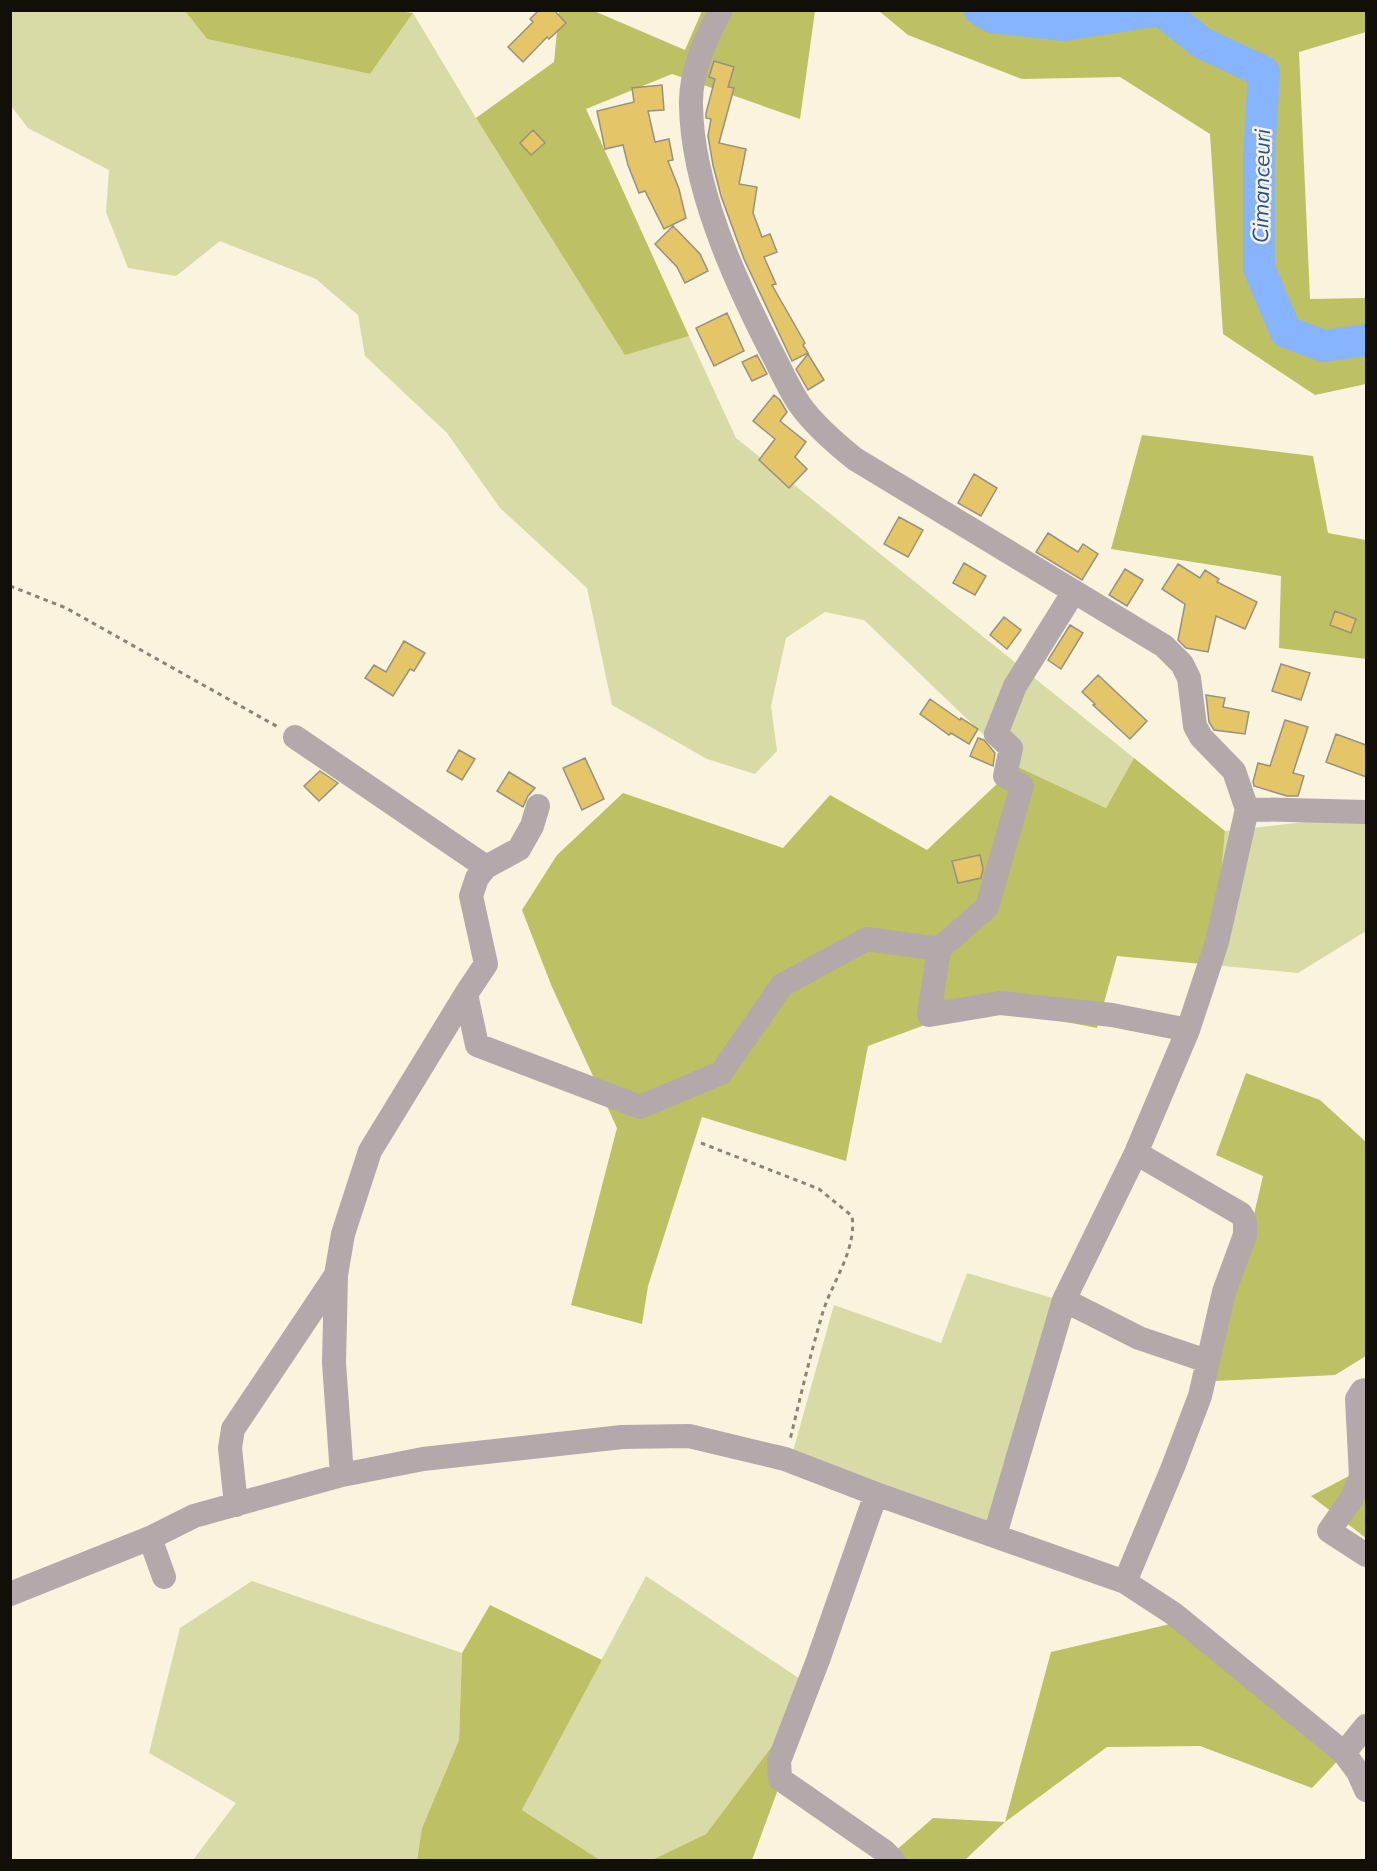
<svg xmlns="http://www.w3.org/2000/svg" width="1377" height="1871" font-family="Mulish,sans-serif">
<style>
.green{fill:#d8dba5}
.forest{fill:#bdc063}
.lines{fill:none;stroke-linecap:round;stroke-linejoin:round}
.river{stroke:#87b4ff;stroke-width:32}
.building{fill:#e4c568;stroke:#98917f;stroke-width:1.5}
.path{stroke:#898476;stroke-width:3;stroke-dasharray:4.5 4.5;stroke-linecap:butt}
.minor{stroke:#b3a9ab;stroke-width:24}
.labels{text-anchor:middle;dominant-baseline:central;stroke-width:5;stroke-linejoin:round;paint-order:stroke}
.water-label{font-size:22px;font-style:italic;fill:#2053a8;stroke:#faf3de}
</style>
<rect width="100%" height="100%" fill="#faf3de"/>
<path class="green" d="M 10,11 L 185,11 L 207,39 L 370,74 L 413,13 L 476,118 L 625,354 L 689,336 L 736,438 L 1134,758 L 1106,808 L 1016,766 L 864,620 L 825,612 L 786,638 L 771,706 L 777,751 L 755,774 L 707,759 L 612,705 L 587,588 L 500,508 L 447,433 L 365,356 L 358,315 L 316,279 L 220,241 L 176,276 L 128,268 L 106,212 L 109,170 L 28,128 L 11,106 Z
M 1366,815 L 1366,931 L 1298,973 L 1213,965 L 1225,831 Z
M 967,1273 L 1066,1302 L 995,1539 L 792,1455 L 834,1305 L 941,1343 Z
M 646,1576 L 815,1689 L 706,1834 L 652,1860 L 600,1860 L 522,1810 Z
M 252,1581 L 462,1653 L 459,1740 L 422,1828 L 417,1860 L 193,1860 L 236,1803 L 149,1753 L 180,1628 Z"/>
<path class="forest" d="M 398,11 L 413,13 L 370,74 L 207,39 L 185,11 Z
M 559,11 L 594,11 L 685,50 L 702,11 L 815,11 L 800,119 L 672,74 L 586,109 L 689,336 L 625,355 L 476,118 L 554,62 Z
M 879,11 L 1366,11 L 1366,32 L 1299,52 L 1310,299 L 1366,298 L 1366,384 L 1315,395 L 1223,334 L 1210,134 L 1120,77 L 1022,79 L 908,35 Z
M 1142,435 L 1313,456 L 1328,533 L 1366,540 L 1366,659 L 1279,648 L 1281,576 L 1111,549 Z
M 1134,758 L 1225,831 L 1213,965 L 1117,956 L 1097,1028 L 979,1005 L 868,1046 L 846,1161 L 702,1117 L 648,1286 L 642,1324 L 571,1305 L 617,1128 L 552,987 L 522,910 L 557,855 L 623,793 L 783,848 L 830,795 L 927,850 L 1016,766 L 1106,808 Z
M 1246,1073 L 1320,1100 L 1366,1142 L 1366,1356 L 1335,1375 L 1215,1381 L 1263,1176 L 1216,1155 Z
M 1366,1467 L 1366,1538 L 1311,1496 Z
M 490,1605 L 602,1660 L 522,1810 L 600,1860 L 417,1860 L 422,1828 L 459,1740 L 462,1653 Z
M 1183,1621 L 1345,1753 L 1312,1788 L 1200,1746 L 1107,1747 L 1005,1822 L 965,1860 L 885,1860 L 933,1818 L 1005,1822 L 1051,1652 Z
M 815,1689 L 752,1860 L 652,1860 L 706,1834 Z"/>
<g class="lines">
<path class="river" d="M 980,10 L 992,17 L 1064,25 L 1160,10
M 1161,10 L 1202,43 L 1264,72 L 1259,157 L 1259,268 L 1286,332 L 1324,346 L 1366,340"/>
</g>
<path class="building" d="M 539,10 L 554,10 L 566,23 L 549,39 L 547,37 L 523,62 L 508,47 L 533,22 L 530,19 Z
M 714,61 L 734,67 L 728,87 L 734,88 L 719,143 L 746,149 L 739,184 L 757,187 L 753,213 L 762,237 L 770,234 L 777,252 L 764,257 L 776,284 L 772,285 L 805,343 L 803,345 L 808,353 L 792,361 L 744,259 L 721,196 L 713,165 L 708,136 L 711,119 L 706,118 L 706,113 L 715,79 L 709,77 Z
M 662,85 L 664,110 L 648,111 L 655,142 L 669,139 L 673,160 L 668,161 L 679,189 L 686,218 L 664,229 L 645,191 L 639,193 L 628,165 L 623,145 L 605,149 L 597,111 L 634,102 L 632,88 Z
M 533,130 L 545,143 L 531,155 L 520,143 Z
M 673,226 L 700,254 L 708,271 L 685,283 L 677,267 L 655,244 Z
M 727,313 L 744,351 L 714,366 L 696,328 Z
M 808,354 L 824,380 L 808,390 L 796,369 Z
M 757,355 L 767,374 L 752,381 L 742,362 Z
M 774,395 L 780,400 L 787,412 L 780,421 L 806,442 L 795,457 L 807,469 L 789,488 L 759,460 L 775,439 L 753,421 Z
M 974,474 L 997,488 L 981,516 L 958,503 Z
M 899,517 L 923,530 L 908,557 L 884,544 Z
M 1048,533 L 1078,552 L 1083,544 L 1098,554 L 1082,580 L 1036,552 Z
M 964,563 L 986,576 L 975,595 L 953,583 Z
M 1178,564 L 1200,578 L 1205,570 L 1219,579 L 1217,582 L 1257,602 L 1245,629 L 1216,616 L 1208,652 L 1186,648 L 1178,640 L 1185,604 L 1162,589 Z
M 1125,569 L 1143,580 L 1127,606 L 1109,595 Z
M 1335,611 L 1356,619 L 1351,633 L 1330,625 Z
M 1004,617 L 1021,630 L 1007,649 L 990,635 Z
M 1070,625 L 1083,633 L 1061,669 L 1048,660 Z
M 404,641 L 425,653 L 414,671 L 410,669 L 393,696 L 365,678 L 374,665 L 386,672 Z
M 1281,664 L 1310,673 L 1301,700 L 1272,691 Z
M 1098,675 L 1147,721 L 1130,739 L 1093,705 L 1095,704 L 1082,692 Z
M 1206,695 L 1225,698 L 1223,707 L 1249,712 L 1245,734 L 1214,730 L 1209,722 Z
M 930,699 L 960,720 L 961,718 L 978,729 L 969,744 L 951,733 L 949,735 L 920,714 Z
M 1285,720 L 1308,727 L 1293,773 L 1304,776 L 1298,796 L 1287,796 L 1254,786 L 1253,782 L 1258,763 L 1270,766 Z
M 1336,734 L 1366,745 L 1366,777 L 1326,762 Z
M 978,738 L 984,740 L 995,753 L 993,766 L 970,756 Z
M 459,750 L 475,759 L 462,780 L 447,771 Z
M 585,758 L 604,799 L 582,810 L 563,768 Z
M 320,771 L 338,783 L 319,801 L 304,786 Z
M 509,772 L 535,788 L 528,796 L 523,807 L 497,791 Z
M 980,855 L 983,869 L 981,878 L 958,883 L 952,861 Z"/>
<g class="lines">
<path class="path" d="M 10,586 L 66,608 L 278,727
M 701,1143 L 819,1189 L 852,1216 C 857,1251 831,1283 822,1315 C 810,1356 800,1398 790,1440"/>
<path class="minor" d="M 721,10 C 706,38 690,72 691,105 C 692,187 735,281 772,353 C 781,370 789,389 800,405 C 815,426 835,443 855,459 L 1164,646 L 1182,664 L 1189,678 L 1195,726 L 1201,737 L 1234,771 L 1247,809 L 1217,942 L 1188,1030 L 1136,1153 L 1064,1300 L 995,1535
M 295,737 L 486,867
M 1247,809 L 1366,812
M 939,949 L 987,907 L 1022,786 L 1005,776 L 1011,748 L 996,734 L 1015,686 L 1073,593
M 466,994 L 477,1045 L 640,1107 L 721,1073 L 782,985 L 867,939 L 939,949 L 929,1015 L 1000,1003 L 1112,1015 L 1188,1030
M 1064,1300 L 1139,1338 L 1207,1361
M 1366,1390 L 1362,1391 L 1357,1399 L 1361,1477 L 1352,1498 L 1329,1531 L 1366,1555
M 342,1475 L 334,1363 L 336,1275 L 343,1234 L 370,1151 L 466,994 L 486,964 L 471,896 L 477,878 L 486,867 L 519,849 L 532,826 L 538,806
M 876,1494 L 818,1660 L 779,1761 L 780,1779 L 884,1851 L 893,1860
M 236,1505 L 230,1448 L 233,1429 L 336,1275
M 150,1538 L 164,1577
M 1125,1582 L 1173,1467 L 1200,1396 L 1224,1292 L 1245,1235 L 1245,1221 L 1241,1214 L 1136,1153
M 10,1594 L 150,1538 L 194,1516 L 342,1475 L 423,1459 L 622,1437 L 689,1436 L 785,1459 L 876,1494 L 1125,1582 L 1174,1614 L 1344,1753 L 1358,1772 L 1366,1790
M 1344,1753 L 1366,1726"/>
</g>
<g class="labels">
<g class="water-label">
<text transform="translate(1261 186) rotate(-89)">Cimanceuri</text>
</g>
</g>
<rect width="1377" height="1871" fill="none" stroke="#110f08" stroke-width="24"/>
</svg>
